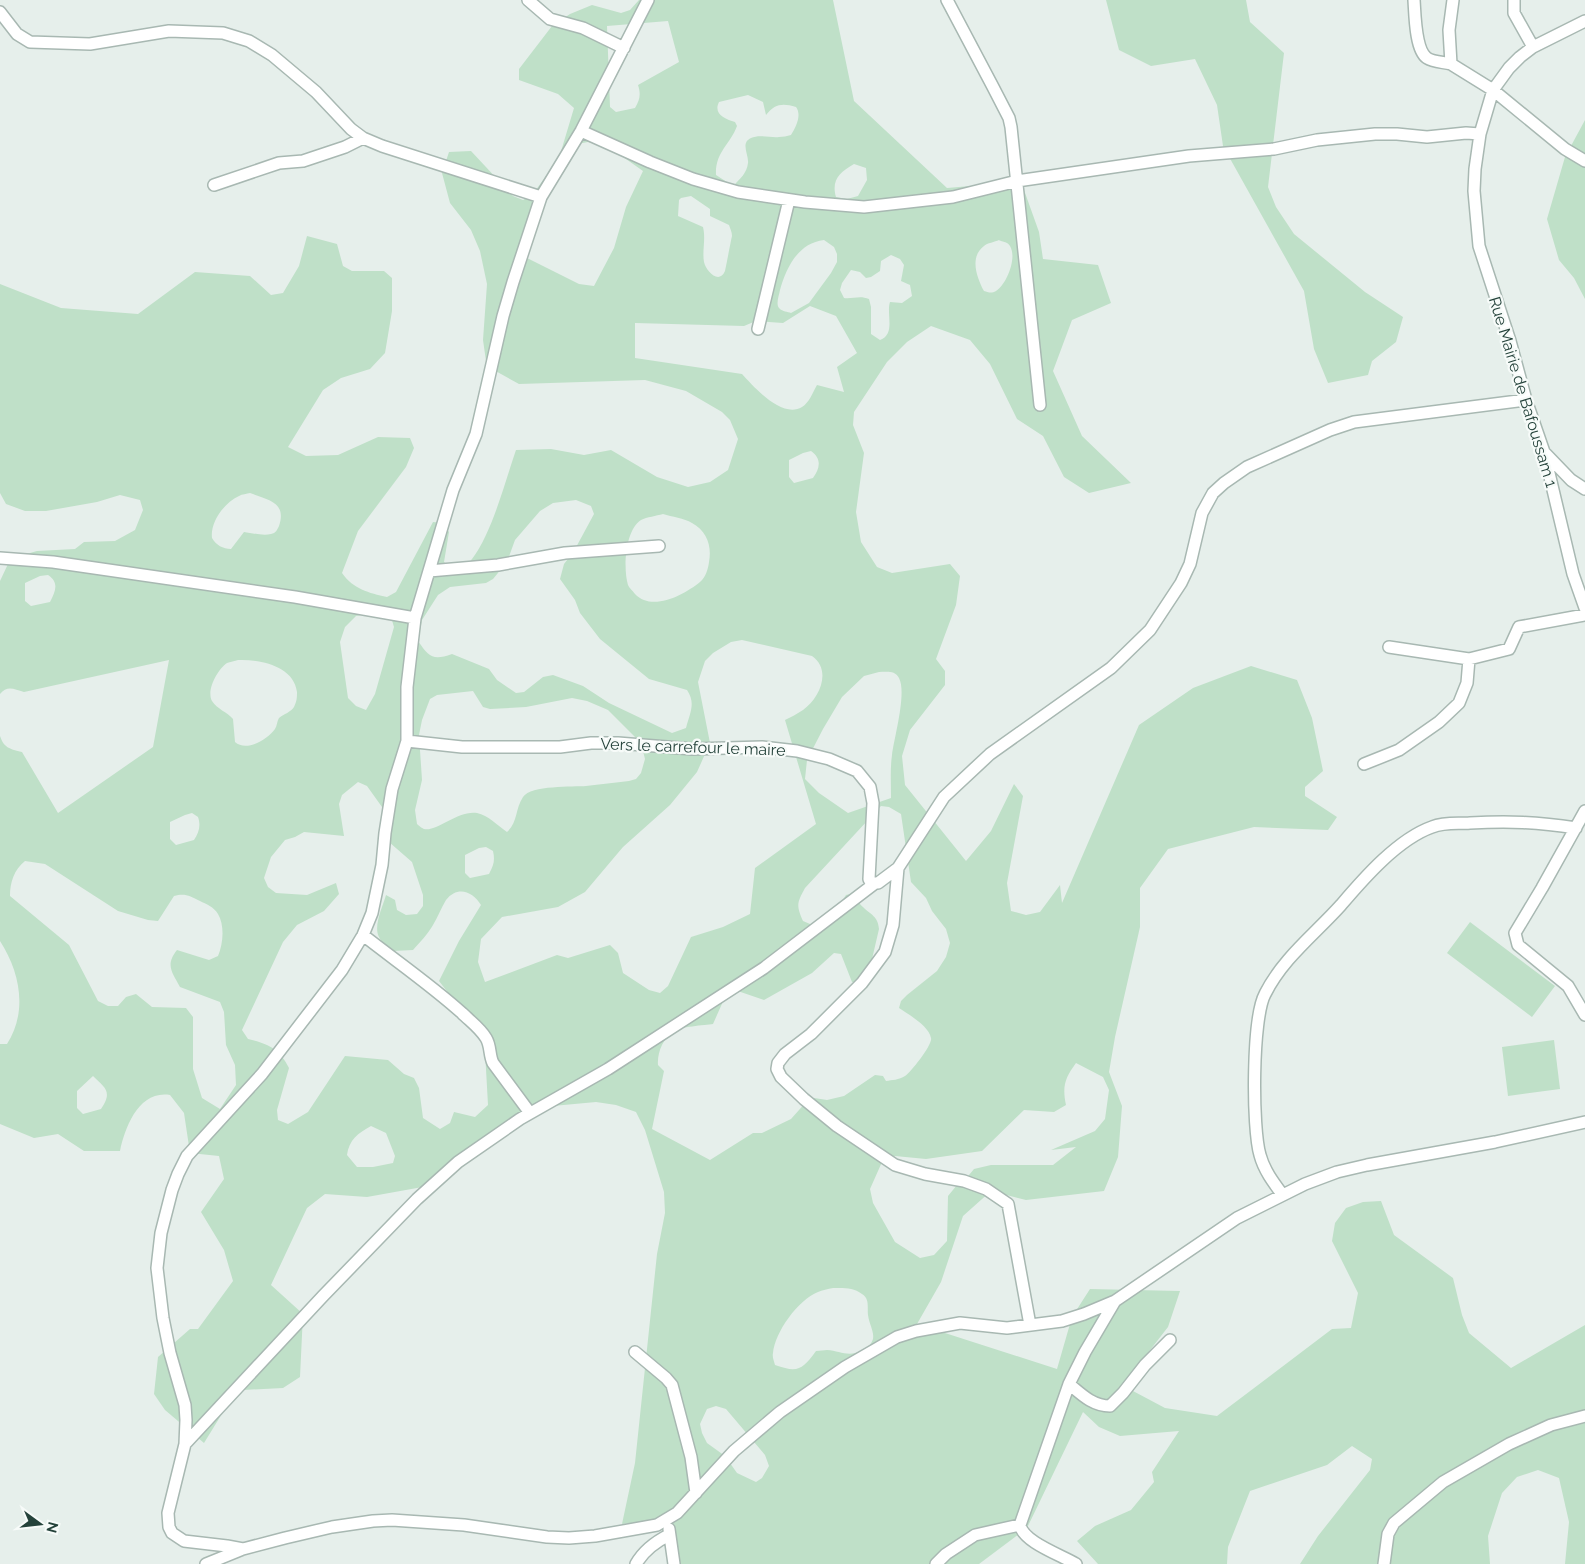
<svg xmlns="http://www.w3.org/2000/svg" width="1585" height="1564" font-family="Raleway,sans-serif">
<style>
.green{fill:#bfe0c8;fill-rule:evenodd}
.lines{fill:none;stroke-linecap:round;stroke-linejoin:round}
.minor-casing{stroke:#a8b8b2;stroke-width:14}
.minor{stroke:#fff;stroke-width:11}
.labels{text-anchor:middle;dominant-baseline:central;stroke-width:4.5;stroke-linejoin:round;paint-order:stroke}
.street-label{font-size:16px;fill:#24423a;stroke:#f7fbf9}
</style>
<rect width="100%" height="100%" fill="#e6efeb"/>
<path class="green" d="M 639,0 L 833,0 L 854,101 L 947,188 L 994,184 L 1019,176 L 1039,232 L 1043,259 L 1098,265 L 1111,303 L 1072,320 L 1053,371 L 1082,436 L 1131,483 L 1089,493 L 1064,477 L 1043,436 L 1017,419 L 990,364 L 970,340 L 931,326 L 907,342 L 887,362 L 854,412 L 853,425 L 864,453 L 856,512 L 861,542 L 877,567 L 892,573 L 950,564 L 960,576 L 956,605 L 936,659 L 945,671 L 945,685 L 910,730 L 902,756 L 905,785 L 966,861 L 991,831 L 1014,784 L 1023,796 L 1007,883 L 1011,911 L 1026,915 L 1040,912 L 1060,885 L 1062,903 L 1139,725 L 1193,688 L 1251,666 L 1297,680 L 1312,718 L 1323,771 L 1305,787 L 1305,796 L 1337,817 L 1328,830 L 1254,827 L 1168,849 L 1140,888 L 1140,927 L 1115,1037 L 1109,1072 L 1122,1106 L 1118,1157 L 1104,1191 L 1026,1200 L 991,1191 L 963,1216 L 941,1282 L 917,1324 L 1057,1369 L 1072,1317 L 1090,1289 L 1180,1291 L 1168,1327 L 1133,1372 L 1133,1391 L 1165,1408 L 1217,1416 L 1332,1329 L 1351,1328 L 1358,1293 L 1332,1241 L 1335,1223 L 1346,1208 L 1363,1202 L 1381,1201 L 1394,1235 L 1453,1278 L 1462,1315 L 1469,1333 L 1511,1368 L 1585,1325 L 1585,1564 L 1565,1564 L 1569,1522 L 1559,1478 L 1538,1470 L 1517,1477 L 1502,1493 L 1488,1536 L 1490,1564 L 1300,1564 L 1318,1536 L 1370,1470 L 1372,1459 L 1352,1446 L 1327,1465 L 1250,1491 L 1228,1547 L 1227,1564 L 1098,1564 L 1077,1541 L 1095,1526 L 1131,1510 L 1154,1482 L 1152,1472 L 1179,1431 L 1120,1436 L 1099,1427 L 1083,1412 L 1027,1528 L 979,1564 L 679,1564 L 659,1520 L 622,1524 L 635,1463 L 657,1254 L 665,1213 L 664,1192 L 645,1130 L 636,1112 L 616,1105 L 596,1102 L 531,1108 L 428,1186 L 367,1197 L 325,1194 L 307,1208 L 271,1285 L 303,1314 L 300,1377 L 283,1388 L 243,1390 L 228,1404 L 204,1443 L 165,1410 L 154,1394 L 158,1357 L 190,1329 L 198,1329 L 233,1281 L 224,1250 L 201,1212 L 224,1179 L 219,1156 L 190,1153 L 184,1113 L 170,1095 C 139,1090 125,1127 120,1151 L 84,1151 L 58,1134 L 34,1138 L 0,1124 L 0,1044 L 7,1044 C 28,1011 20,972 0,941 L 0,736 C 4,748 10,749 22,752 L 58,813 L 153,747 L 169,660 L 24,692 C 14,689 7,685 0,694 L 0,581 L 8,564 L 16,557 L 37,551 L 75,549 L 84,542 L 115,541 L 135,530 L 143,510 L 140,500 L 120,495 L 97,502 L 46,511 L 25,511 L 6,504 L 0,493 L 0,284 L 61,308 L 138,314 L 195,272 L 250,276 L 271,295 L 283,293 L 299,266 L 307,236 L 337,244 L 343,266 L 352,271 L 384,271 L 392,278 L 392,311 L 385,353 L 370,369 L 341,378 L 323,390 L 288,447 L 306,456 L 338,455 L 378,437 L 410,438 L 414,448 L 406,467 L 358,531 L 342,573 C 353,589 369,593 387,597 L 396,592 L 433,522 L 443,523 L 449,532 L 444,562 L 452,569 C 460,567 467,566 472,559 C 492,533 505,482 516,450 L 551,449 L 584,455 L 611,450 L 657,477 L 688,487 L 710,482 L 728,470 L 738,439 L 730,420 L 722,412 L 686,391 L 645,380 L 519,384 L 492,369 L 486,361 L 483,340 L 487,284 L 480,251 L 471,230 L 450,203 L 442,173 L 449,152 L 471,151 L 513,196 L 523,200 L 533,194 L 559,158 L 574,108 L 558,94 L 519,80 L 519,69 L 552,26 L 570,14 L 592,5 L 621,13 L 630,10 ZM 668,21 L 679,62 L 638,85 C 641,94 640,100 635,108 L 616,112 L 610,107 L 607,26 ZM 748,95 L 763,102 L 766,115 C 775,104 782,103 796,107 C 802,115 796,127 791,135 C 787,136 783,137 779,137 C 771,138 759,134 751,138 C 740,143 749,155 748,163 C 747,173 740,179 733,186 L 716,175 C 715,152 730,145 737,126 L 735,122 C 725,119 713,114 719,102 ZM 588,142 L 609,147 L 643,171 L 626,207 L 614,248 L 594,286 L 579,284 L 521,255 L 536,208 L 577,144 ZM 854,164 L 866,168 L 867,180 L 858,196 L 847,199 L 836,197 C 831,180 840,172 854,164 ZM 691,196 L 710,209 L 710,216 L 729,225 C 730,228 732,232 732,236 C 731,240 726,267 725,271 C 719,285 706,271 704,262 C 702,251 706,239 703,227 L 678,216 L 679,200 L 681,198 ZM 824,240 L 834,247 L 837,254 L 837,262 L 831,273 L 809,303 L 791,313 C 788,312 782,311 780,309 C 775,305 779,296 780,290 C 786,268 798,243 824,240 ZM 999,240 C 1000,241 1006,242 1007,243 C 1020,252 1007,285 996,291 C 991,294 988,292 984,291 C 977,278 969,257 984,246 C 987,243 995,242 999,240 ZM 891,255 L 900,259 L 904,265 L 901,281 L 910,285 L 912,296 L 902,303 L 890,302 C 886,314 896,334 880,340 L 871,334 L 871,307 L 869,299 C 860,295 853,299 844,298 L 840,290 L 842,283 L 851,270 L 860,272 L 866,278 L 871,277 L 880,271 L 881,261 ZM 810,306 L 836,316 L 857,353 L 837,367 L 844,392 L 817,385 C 813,392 809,403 802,407 C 782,419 754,387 742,374 L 635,358 L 635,323 L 744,326 L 756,321 L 783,323 ZM 811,451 C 822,459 820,468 813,478 L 794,483 L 789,477 L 789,460 L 803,453 ZM 250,493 C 268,500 287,502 279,526 C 277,530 276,533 271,534 C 263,536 252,533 244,532 L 231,549 C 223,549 216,545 212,538 C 210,522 224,503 239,496 C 242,494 247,494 250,493 ZM 576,500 L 591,506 L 594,514 L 574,551 L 564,564 L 560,579 L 575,600 L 580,613 L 600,639 L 649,679 L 687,690 C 696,703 690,713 686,728 L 672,733 L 609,703 L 583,686 L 553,675 L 543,677 L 524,692 L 516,693 L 497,680 L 489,669 L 452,654 C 433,661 429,657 418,641 L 422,620 L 438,595 L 450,587 L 486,583 L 493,579 L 507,562 L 515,540 L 540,511 L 553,503 ZM 663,514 C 672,517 684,518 692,523 C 707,531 712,546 709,562 C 708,569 706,577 700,582 C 684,595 652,612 635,594 C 633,591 629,588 628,585 C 623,569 625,530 641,520 C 647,517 656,516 663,514 ZM 48,575 C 59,582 56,591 50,602 L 31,606 L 25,601 L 25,583 L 40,576 ZM 376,612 L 391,617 L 394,627 L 375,694 L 366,710 L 356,706 L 348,698 L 340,642 L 345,627 L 356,616 ZM 742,640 L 812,656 C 832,670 820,698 803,710 C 797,714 791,717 785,720 L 816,824 L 755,868 L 750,914 L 723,927 L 691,937 L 668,986 L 660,993 L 649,990 L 623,973 L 618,953 L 610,945 L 568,958 L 557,955 L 485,982 L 478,962 L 481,939 L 502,917 L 558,907 L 585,892 L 623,847 L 670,805 L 697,772 L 710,743 L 698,682 L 705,661 L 713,653 L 731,642 ZM 238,660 C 260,659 294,666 297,692 C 297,697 297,701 294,707 C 291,712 284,714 279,718 C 277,721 277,726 275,729 C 267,740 246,752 235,742 L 233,719 C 227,712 217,709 212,701 C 206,690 218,669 227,663 C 230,662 235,661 238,660 ZM 879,672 C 886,672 895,670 899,678 C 907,693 894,738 892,755 C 890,769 891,784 891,798 L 848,813 L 819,793 L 805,779 L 807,760 L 823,729 L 842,697 L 864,676 ZM 473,691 L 483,707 L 490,709 L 526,707 L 572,698 L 587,701 L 608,710 L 641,743 L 645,759 L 641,773 L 636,779 L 629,781 C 615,783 600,784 586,786 C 573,787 531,785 523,797 C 515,809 518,822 507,832 C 498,826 488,815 477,813 C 458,810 437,832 424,829 C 423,829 418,825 417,824 L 415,810 L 422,780 L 419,735 L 422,720 L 430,699 L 437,695 ZM 358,782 L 367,786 L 392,821 L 389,842 L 412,862 L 423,895 L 423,906 L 417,914 L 406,915 L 397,910 L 395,900 L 386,895 C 383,906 373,926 379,937 C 382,943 388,947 393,951 L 413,950 C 420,942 428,934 433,925 C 438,917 441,908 446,900 C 458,885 473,892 481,905 L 459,941 L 439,981 L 456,1003 L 481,1022 L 487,1031 L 485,1051 L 488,1105 L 475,1117 L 454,1112 L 450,1123 L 440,1129 L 423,1118 L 419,1088 L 414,1078 L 404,1074 L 388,1060 L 345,1056 L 308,1112 L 288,1124 L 278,1120 L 277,1110 L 289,1068 C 279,1048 268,1044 248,1039 L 242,1030 L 283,942 L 297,925 L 324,911 L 339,894 L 336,883 L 307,895 L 276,893 L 268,887 L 264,878 L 271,857 L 285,840 L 295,837 L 304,832 L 344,836 L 339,804 L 342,795 ZM 881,806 L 889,807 L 901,814 L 911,882 L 926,898 L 932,911 L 946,929 L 950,943 L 946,957 L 937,971 L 907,995 L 901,1001 L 899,1008 C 908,1014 929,1026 931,1038 C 933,1044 911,1072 905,1076 C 899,1080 892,1080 886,1081 L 883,1076 L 875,1075 L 844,1096 L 827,1100 L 814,1098 L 807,1101 L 791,1119 L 762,1133 L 753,1133 L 710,1160 L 652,1129 L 664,1071 L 658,1065 C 657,1053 663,1038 674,1031 C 679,1027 705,1025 713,1024 L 729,988 L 764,1000 L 812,973 L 834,953 L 841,954 L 852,982 L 859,983 L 869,972 L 879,929 C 878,916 871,915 863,907 C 859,904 856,898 854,893 L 846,895 L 830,919 L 817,927 L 803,921 C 796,905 797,903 805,888 ZM 192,813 L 198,817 C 201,826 199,832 194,840 L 176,845 L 170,839 L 170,822 L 185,815 ZM 486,847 L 493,851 C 495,860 494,865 489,874 L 470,878 L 465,873 L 465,855 L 479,848 ZM 25,861 L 45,864 L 118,911 L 148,920 L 158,921 L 174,896 C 185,893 190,896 200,901 C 206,904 214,907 218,914 C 225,926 223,944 218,956 L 209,960 L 177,950 C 165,965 172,972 180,987 L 220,1002 L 224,1012 L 226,1045 L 235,1065 L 236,1085 L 220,1109 L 202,1098 L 193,1069 L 193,1017 L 186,1008 L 152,1007 L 136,994 L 126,997 L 118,1006 L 108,1006 L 98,1001 L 69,945 L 10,896 C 10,882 14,870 25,861 ZM 1076,1063 L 1103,1077 L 1109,1090 L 1105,1119 L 1095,1131 L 1051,1150 L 1076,1147 L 1053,1165 L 991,1165 L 974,1169 L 964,1181 L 957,1185 L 948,1196 L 947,1241 L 934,1255 L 920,1258 L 895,1242 L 873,1203 L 870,1189 L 882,1162 L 895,1156 L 926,1159 L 982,1151 L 1024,1110 L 1054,1112 L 1066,1105 C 1062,1086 1065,1078 1076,1063 ZM 93,1076 C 105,1088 113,1091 101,1109 L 83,1114 L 77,1108 L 77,1091 ZM 371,1126 L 386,1133 L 395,1156 L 393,1163 L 373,1167 L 357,1167 L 347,1155 C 349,1140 358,1133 371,1126 ZM 833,1288 C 843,1288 853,1287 862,1294 C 870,1299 867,1307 868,1315 C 870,1330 882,1340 861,1351 C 848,1357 840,1351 827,1350 C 824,1350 820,1351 816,1351 C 802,1370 798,1373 775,1365 C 774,1361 772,1357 773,1353 C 775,1332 798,1300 818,1292 C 822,1290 828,1289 833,1288 ZM 716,1406 L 726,1409 L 765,1455 L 769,1466 L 762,1478 L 756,1482 L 737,1473 L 725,1456 L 707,1443 L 702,1433 L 700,1424 L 707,1409 Z
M 1106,0 L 1246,0 L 1250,22 L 1284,53 L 1268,187 L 1276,207 L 1294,234 L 1365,292 L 1403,317 L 1396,342 L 1372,361 L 1368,375 L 1328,383 L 1314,349 L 1304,291 L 1223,146 L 1217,105 L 1195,59 L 1151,66 L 1119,50 Z
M 1585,120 L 1585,299 L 1574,278 L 1559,260 L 1547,219 L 1565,157 Z
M 1470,922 L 1555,986 L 1532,1017 L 1447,953 Z
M 1554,1040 L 1560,1089 L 1508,1096 L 1502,1047 Z"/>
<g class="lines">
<g class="minor-casing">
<path id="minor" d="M 528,0 L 550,19 L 583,28 L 624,48
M 947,0 L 993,87 L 1009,118 L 1011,127 L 1040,405
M 1414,0 C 1415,13 1415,50 1427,58 C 1433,62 1443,62 1451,64
M 1453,0 L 1449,30 L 1451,64 L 1493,90 L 1565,149 L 1585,161
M 1514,0 L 1514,13 L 1533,47
M 0,12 L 17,34 L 30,42 L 90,44 L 169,31 L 223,33 L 249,41 L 272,55 L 316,92 L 351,129 L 363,138 L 382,146 L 541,197
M 1585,21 L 1533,47 L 1520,57 L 1509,68 L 1493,90 L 1480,134 L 1475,169 L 1474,191 L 1479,246 L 1510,341 L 1526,400 L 1544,452 L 1573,574 L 1585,608
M 581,131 L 650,162 L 693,179 L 738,192 L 805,202 L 864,207 L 953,197 L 1017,181 L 1189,156 L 1274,149 L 1317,140 L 1375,134 L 1397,134 L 1427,137 L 1466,133 L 1480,134
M 214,185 L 279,163 L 303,161 L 345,147 L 363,138
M 758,329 L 789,200
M 1544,452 L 1571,480 L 1585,489
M 0,558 L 53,562 L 295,597 L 415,618
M 429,571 L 498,565 L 565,553 L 659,546
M 1389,647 L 1469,659 L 1509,649 L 1519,627 L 1585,615
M 407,741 L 462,747 L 560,747 L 591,743 L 618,743 L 692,749 L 762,747 L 797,751 L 829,759 L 857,771 L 870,787 L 873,803 L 869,879 L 871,883 L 878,883 L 898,868
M 1364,764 L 1399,750 L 1439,722 L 1459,703 L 1467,683 L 1469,659
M 1585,811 L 1542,888 L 1515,933 L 1518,945 L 1568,986 L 1585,1015
M 363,935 C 396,961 431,985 462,1013 C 470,1021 480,1028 486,1038 C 491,1046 489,1055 493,1063 L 530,1113
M 1282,1194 C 1273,1182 1264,1170 1260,1155 C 1252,1128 1252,1018 1265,994 C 1283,958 1315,934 1341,905 C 1364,878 1398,839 1432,827 C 1445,822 1457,824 1470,823 C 1509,821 1537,822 1576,828
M 1030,1325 L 1008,1204 L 986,1189 L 964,1181 L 925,1174 L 895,1165 L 837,1126 L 804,1099 L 781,1077 L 777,1069 L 778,1063 L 785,1054 L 811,1034 L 862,983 L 885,952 L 893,925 L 898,868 L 944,797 L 990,754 L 1111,668 L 1150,630 L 1181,583 L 1190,564 L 1202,513 L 1213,493 L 1224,483 L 1247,467 L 1330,430 L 1354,422 L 1526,400
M 635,1352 L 666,1378 L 672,1385 L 691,1457 L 696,1493
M 1069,1384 C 1082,1395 1093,1406 1110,1406 L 1123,1393 L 1145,1365 L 1170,1340
M 185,1444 L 323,1296 L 417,1199 L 458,1162 L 520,1119 L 608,1069 L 764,968 L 874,884
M 669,1529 L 674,1564
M 243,1549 L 227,1546 L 184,1541 L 172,1533 L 169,1527 L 168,1513 L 185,1444 L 186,1420 L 185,1405 L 170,1353 L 163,1318 L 157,1268 L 161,1233 L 172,1190 L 178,1174 L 187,1156 L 262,1074 L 342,970 L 363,935 L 372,913 L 382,865 L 385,833 L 392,789 L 407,741 L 407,687 L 415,618 L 453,490 L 476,434 L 503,316 L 513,282 L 541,197 L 581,131 L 648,0
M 206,1564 L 243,1549 L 285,1538 L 332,1527 L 373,1521 L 392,1520 L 464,1525 L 547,1537 L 569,1538 L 595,1536 L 657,1525 L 677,1513 L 734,1451 L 780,1412 L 845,1367 L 897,1337 L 916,1331 L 960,1323 L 1007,1328 L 1062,1321 L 1084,1314 L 1115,1301 L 1237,1218 L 1305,1184 L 1337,1172 L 1367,1165 L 1495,1142 L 1585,1122
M 636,1564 C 644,1550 655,1542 669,1535
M 936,1564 L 946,1554 L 975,1535 L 1020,1525
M 1076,1564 C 1061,1555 1023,1542 1020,1525 L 1069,1384 L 1085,1352 L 1115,1301
M 1384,1564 L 1388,1534 L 1394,1523 L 1443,1482 L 1509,1444 L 1551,1425 L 1585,1416"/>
</g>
<use href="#minor" class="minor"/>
</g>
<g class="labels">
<g class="street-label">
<text transform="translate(1523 392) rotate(73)">Rue Mairie de Bafoussam 1</text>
<text transform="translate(693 747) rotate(2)">Vers le carrefour le maire</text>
</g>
</g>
<g transform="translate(40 1524) rotate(105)" stroke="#f7fbf9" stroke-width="4" paint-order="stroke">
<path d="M0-4L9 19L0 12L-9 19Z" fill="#24423a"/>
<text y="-8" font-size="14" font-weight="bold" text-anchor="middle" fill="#24423a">N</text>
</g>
</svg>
